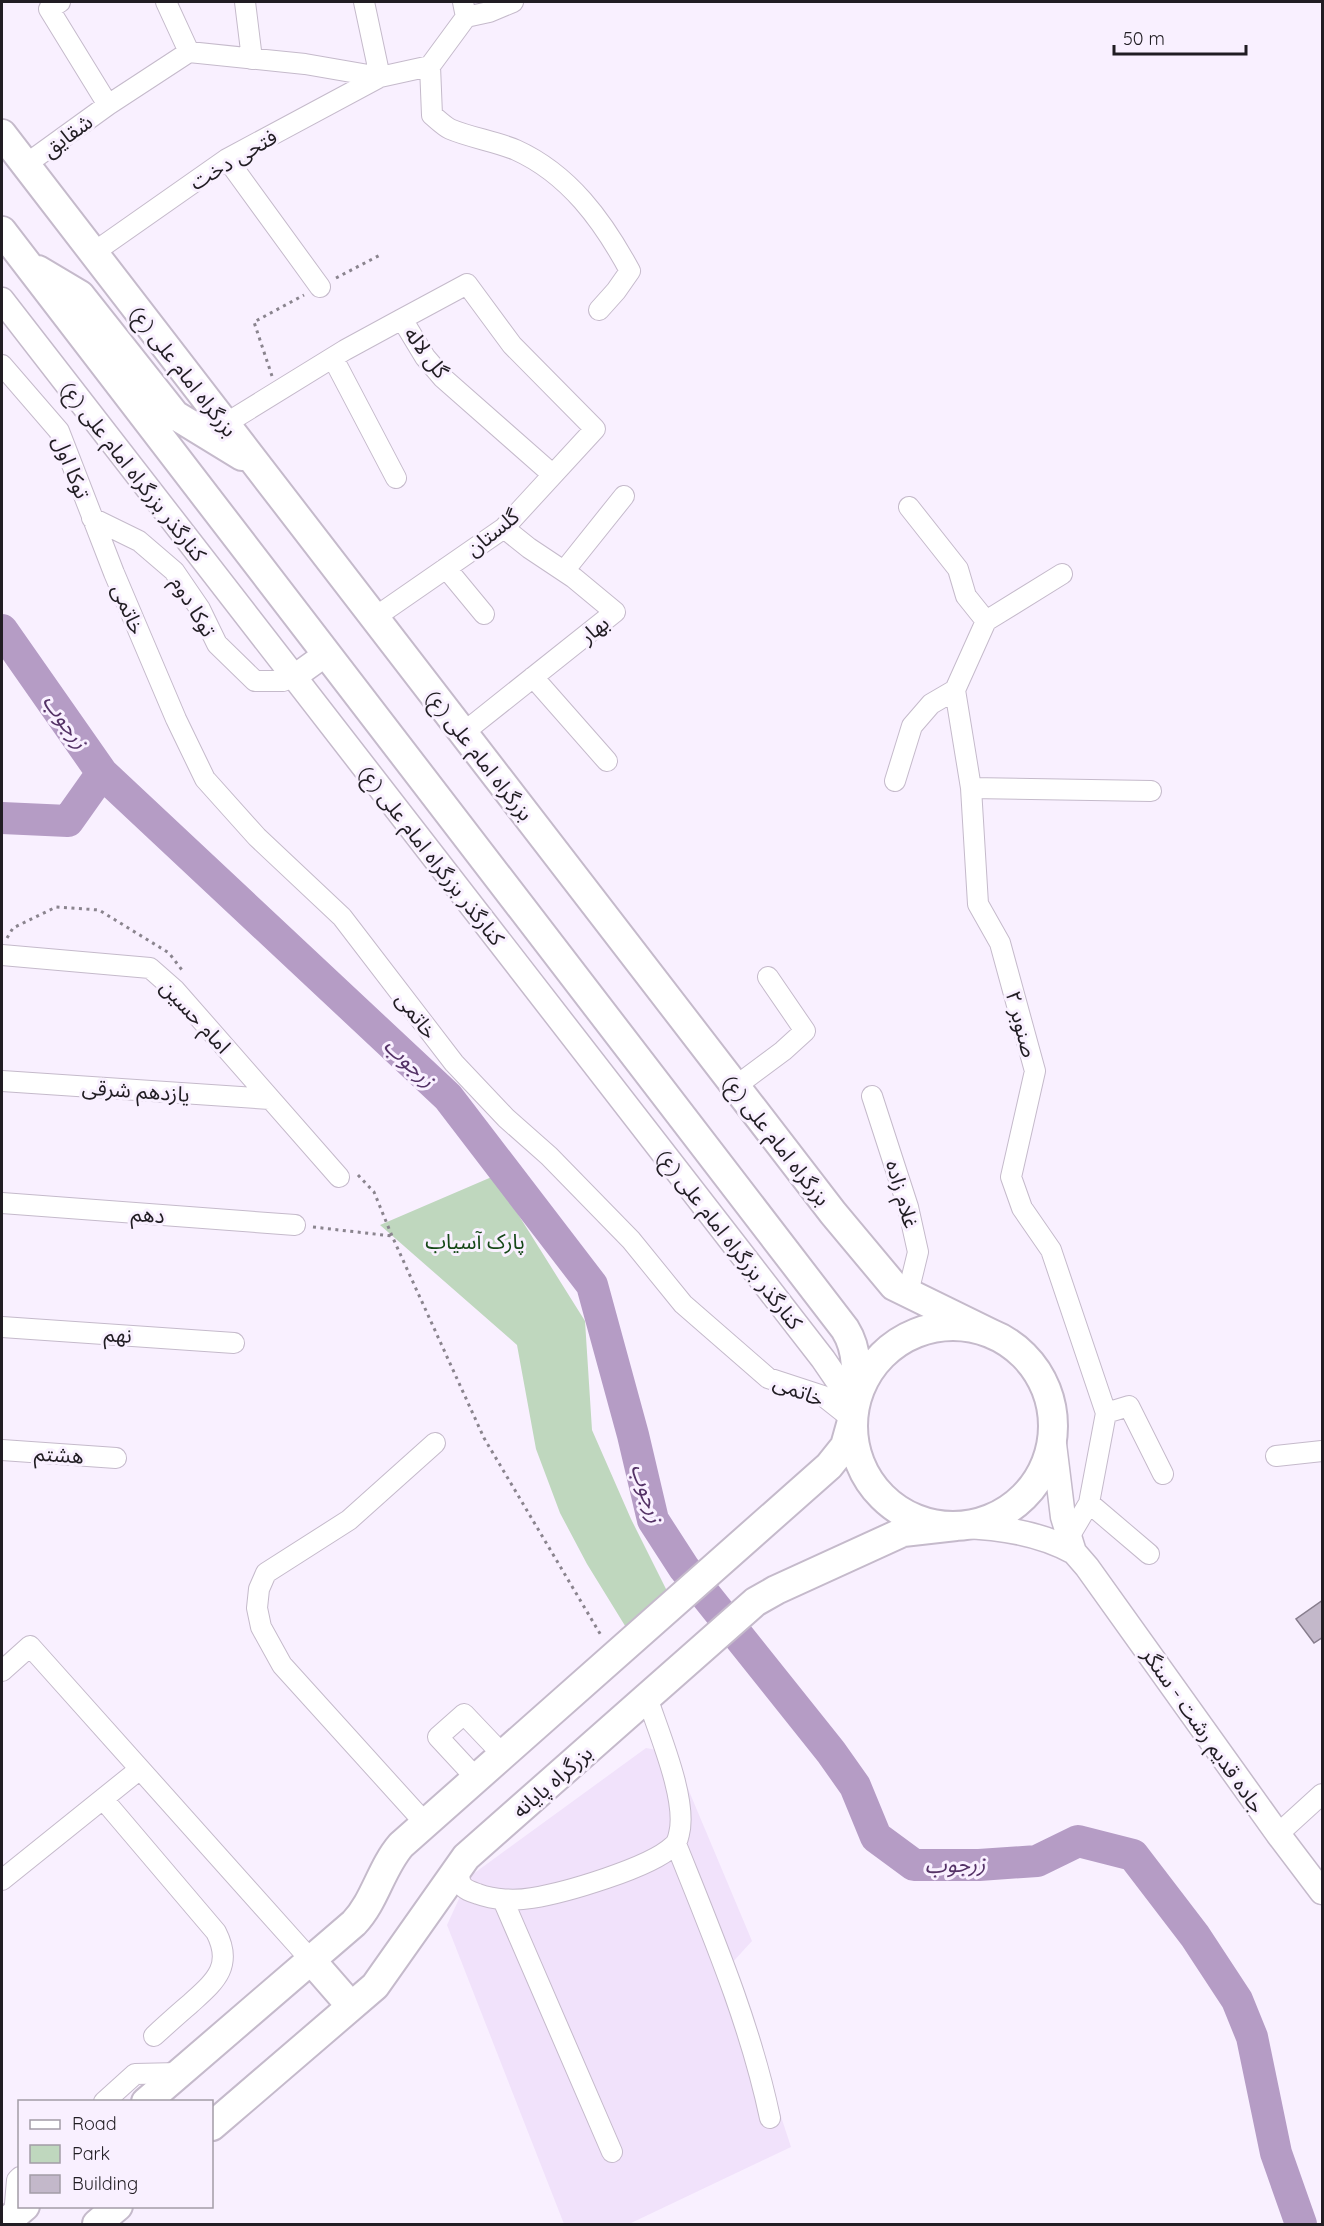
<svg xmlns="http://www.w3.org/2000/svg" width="1324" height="2226" font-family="Quicksand,'Noto Sans Arabic',sans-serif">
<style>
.built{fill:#f1e2fb}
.green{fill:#bfd7be}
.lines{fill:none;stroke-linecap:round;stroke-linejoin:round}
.river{stroke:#b59cc5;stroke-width:32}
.building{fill:#c3b8ca;stroke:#877d8d;stroke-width:1.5}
.minor-casing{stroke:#c5bacb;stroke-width:22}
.major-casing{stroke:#c5bacb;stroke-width:27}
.highway-casing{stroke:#c5bacb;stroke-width:32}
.path{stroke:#8a848e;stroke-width:3;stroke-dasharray:3 4.5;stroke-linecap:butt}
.minor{stroke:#fff;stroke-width:20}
.major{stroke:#fff;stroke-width:24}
.highway{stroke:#fff;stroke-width:28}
.labels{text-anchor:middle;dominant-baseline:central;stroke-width:6;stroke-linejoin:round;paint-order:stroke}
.street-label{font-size:21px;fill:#211d23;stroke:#f9f0ff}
.park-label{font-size:21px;fill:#154717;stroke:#f9f0ff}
.water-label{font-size:22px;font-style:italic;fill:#543266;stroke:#f9f0ff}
</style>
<rect width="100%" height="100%" fill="#f9f0ff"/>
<path class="built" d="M 646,1748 L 673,1753 L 752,1941 L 731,1964 L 791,2147 L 629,2224 L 564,2224 L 447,1925 L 469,1877 Z"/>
<path class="green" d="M 494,1176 L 585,1321 L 592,1430 L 631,1519 L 674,1605 L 627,1629 L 587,1564 L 560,1513 L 536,1449 L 517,1345 L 380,1225 Z"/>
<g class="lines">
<path class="river" d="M 2,630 L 102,773 L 448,1097 L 592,1285 L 633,1435 L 653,1520 L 684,1568 L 831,1752 L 855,1786 L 876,1837 L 914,1865 L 979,1865 L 1037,1861 L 1078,1841 L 1133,1855 L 1195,1936 L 1237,2000 L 1252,2037 L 1276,2153 L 1301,2224
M 2,818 L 68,821 L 102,773"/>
</g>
<path class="building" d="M 1323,1600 L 1323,1637 L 1314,1643 L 1296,1619 Z"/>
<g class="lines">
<g class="minor-casing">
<path id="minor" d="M 60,2 L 49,9 L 108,105
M 166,2 L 189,52
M 245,2 L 252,59
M 466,17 L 489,12 L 513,2
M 430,66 L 432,115 C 438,120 444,126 450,129 C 471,138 495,141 516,150 C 569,174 603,221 630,271 L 616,291 L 599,310
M 227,159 L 320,287
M 25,165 L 108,105 L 189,52 L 305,64 L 380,77 L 430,66 L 466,17 L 463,2
M 93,253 L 227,159 L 380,77 L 364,2
M 333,358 L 396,478
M 2,365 L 59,431 L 114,573 L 176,719 L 205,779 L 257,837 L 342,917 L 454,1063 L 506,1118 L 549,1156 L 631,1240 L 683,1304 L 768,1378 L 823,1396 L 852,1419
M 225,424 L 345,350 L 402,319 L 425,357 L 443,378 L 552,474
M 909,507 L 958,569 L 966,596 L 986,621
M 92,518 L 139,541 L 174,571 L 200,609 L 217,644 L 255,681 L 283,681 L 294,677
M 446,568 L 484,614
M 564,571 L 624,496
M 1062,574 L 986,621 L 955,690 L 971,788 L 978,904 L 1000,943 L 1035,1071 L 1011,1177 L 1022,1208 L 1051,1250 L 1106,1413 L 1089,1503 L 1069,1537
M 374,618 L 504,528 L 595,429 L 512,345 L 467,284 L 402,319
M 533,677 L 607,761
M 463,733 L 615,612 L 574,578 L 529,548 L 504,528
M 895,781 L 912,726 L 931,704 L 955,690
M 971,788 L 1151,791
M 2,955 L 150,968 L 175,990 L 339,1177
M 2,1081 L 270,1099
M 736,1086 L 783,1051 L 805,1031 L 768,977
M 872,1096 L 908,1207 L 918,1252 L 908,1293
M 2,1203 L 295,1225
M 2,1327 L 234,1343
M 1106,1413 L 1129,1406 L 1163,1474
M 2,1450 L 116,1458
M 1276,1456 L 1322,1451
M 1089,1503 L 1149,1554
M 2,1671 L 30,1646 L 310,1959
M 476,1778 L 438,1737 L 464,1714 L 503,1755
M 103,1799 L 216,1932 C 234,1967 214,1982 190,2004 C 178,2014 166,2025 154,2036
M 425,1823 L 282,1665 L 261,1627 L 257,1608 L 259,1589 L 266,1573 L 349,1520 L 435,1443
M 1278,1834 L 1322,1794
M 676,1844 C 712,1934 750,2023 770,2118
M 458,1867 C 459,1873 459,1881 462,1885 C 465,1890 472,1892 478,1894 C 494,1900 515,1901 532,1898 C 564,1893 650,1868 673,1846 C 677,1843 678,1839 679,1834 C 688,1800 658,1731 647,1697
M 2,1880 L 140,1769
M 503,1900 L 612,2152
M 104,2102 L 135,2074 L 178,2073
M 14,2216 L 17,2180 L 20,2177"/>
</g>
<g class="major-casing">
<path id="major" d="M 2,300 L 823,1359 L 838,1381 L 853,1417
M 294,677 L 326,654
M 961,1526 C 999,1527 1040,1533 1074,1552 L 1063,1517 L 1053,1436
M 1074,1552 L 1087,1567 L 1278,1834 L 1322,1892"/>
</g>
<g class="highway-casing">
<path id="highway" d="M 2,134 L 833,1213 L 894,1286 L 994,1335
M 2,231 L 845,1329 C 862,1356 855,1387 853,1417
M 38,270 L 80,295 L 175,415 L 242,456
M853 1426a100 100 0 1 1 200 0a100 100 0 1 1-200 0Z
M 310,1959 L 351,2006
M 146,2102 L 354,1923 C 375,1901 381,1868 401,1845 L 829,1466 L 845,1446 L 852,1421
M 212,2126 L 375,1986 L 466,1857 L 755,1602 L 776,1590 L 903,1532 L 956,1526
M 4,2224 L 25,2206
M 97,2224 L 118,2206"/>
</g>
<path class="path" d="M 336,278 L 382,254
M 272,376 L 254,322 L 304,295
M 7,938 L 13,928 L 56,907 L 99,910 L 169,953 L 182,970
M 358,1175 L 374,1192 L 392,1236 L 484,1438 L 602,1637
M 313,1227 L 392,1236"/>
<use href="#minor" class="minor"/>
<use href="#major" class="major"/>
<use href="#highway" class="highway"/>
</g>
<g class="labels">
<g class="street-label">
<text transform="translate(67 135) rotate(-36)">شقایق</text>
<text transform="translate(233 159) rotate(-31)">فتحی دخت</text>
<text transform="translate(427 352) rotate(53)">گل لاله</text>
<text transform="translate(184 371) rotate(52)">بزرگراه امام علی (ع)</text>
<text transform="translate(72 467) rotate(68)">توکا اول</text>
<text transform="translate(134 471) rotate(52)">کنارگذر بزرگراه امام علی (ع)</text>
<text transform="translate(492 532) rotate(-39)">گلستان</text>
<text transform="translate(194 606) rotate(59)">توکا دوم</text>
<text transform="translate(129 609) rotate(67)">خاتمی</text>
<text transform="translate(594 629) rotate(-39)">بهار</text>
<text transform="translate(480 755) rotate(52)">بزرگراه امام علی (ع)</text>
<text transform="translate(432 855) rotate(52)">کنارگذر بزرگراه امام علی (ع)</text>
<text transform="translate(417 1015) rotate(53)">خاتمی</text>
<text transform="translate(196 1016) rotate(47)">امام حسین</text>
<text transform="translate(1022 1024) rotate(75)">صنوبر ۲</text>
<text transform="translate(136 1090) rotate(4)">یازدهم شرقی</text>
<text transform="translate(777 1140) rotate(52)">بزرگراه امام علی (ع)</text>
<text transform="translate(903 1194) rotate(74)">غلام زاده</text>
<text transform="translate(148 1214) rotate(4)">دهم</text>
<text transform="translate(730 1239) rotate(52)">کنارگذر بزرگراه امام علی (ع)</text>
<text transform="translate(118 1334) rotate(4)">نهم</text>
<text transform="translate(799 1390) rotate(22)">خاتمی</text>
<text transform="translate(59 1454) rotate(4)">هشتم</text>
<text transform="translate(1204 1730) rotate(55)">جاده قدیم رشت - سنگر</text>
<text transform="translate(552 1781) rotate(-41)">بزرگراه پایانه</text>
</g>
<g class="park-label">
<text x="475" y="1241">پارک آسیاب</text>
</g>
<g class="water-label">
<text transform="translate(66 721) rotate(55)">زرجوب</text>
<text transform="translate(410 1062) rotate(43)">زرجوب</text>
<text transform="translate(648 1493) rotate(72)">زرجوب</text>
<text transform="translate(955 1864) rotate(-2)">زرجوب</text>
</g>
</g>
<rect width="1324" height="2226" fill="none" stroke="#211d23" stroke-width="6"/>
<rect x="18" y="2100" width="195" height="108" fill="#f9f0ff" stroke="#a39ca7" stroke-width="1.5"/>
<rect x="30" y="2120" width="30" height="9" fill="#ffffff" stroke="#a39ca7" stroke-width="1.5"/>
<text x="72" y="2130" font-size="18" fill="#211d23">Road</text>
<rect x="30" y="2145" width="30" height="18" fill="#bfd7be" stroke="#a39ca7" stroke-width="1.5"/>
<text x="72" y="2160" font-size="18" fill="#211d23">Park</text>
<rect x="30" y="2175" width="30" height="18" fill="#c3b8ca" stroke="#a39ca7" stroke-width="1.5"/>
<text x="72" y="2190" font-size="18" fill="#211d23">Building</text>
<path d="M1114 45v9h132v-9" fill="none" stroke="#211d23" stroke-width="3"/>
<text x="1123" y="45" font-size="18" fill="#211d23" stroke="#f9f0ff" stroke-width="4.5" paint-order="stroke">50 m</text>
</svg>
